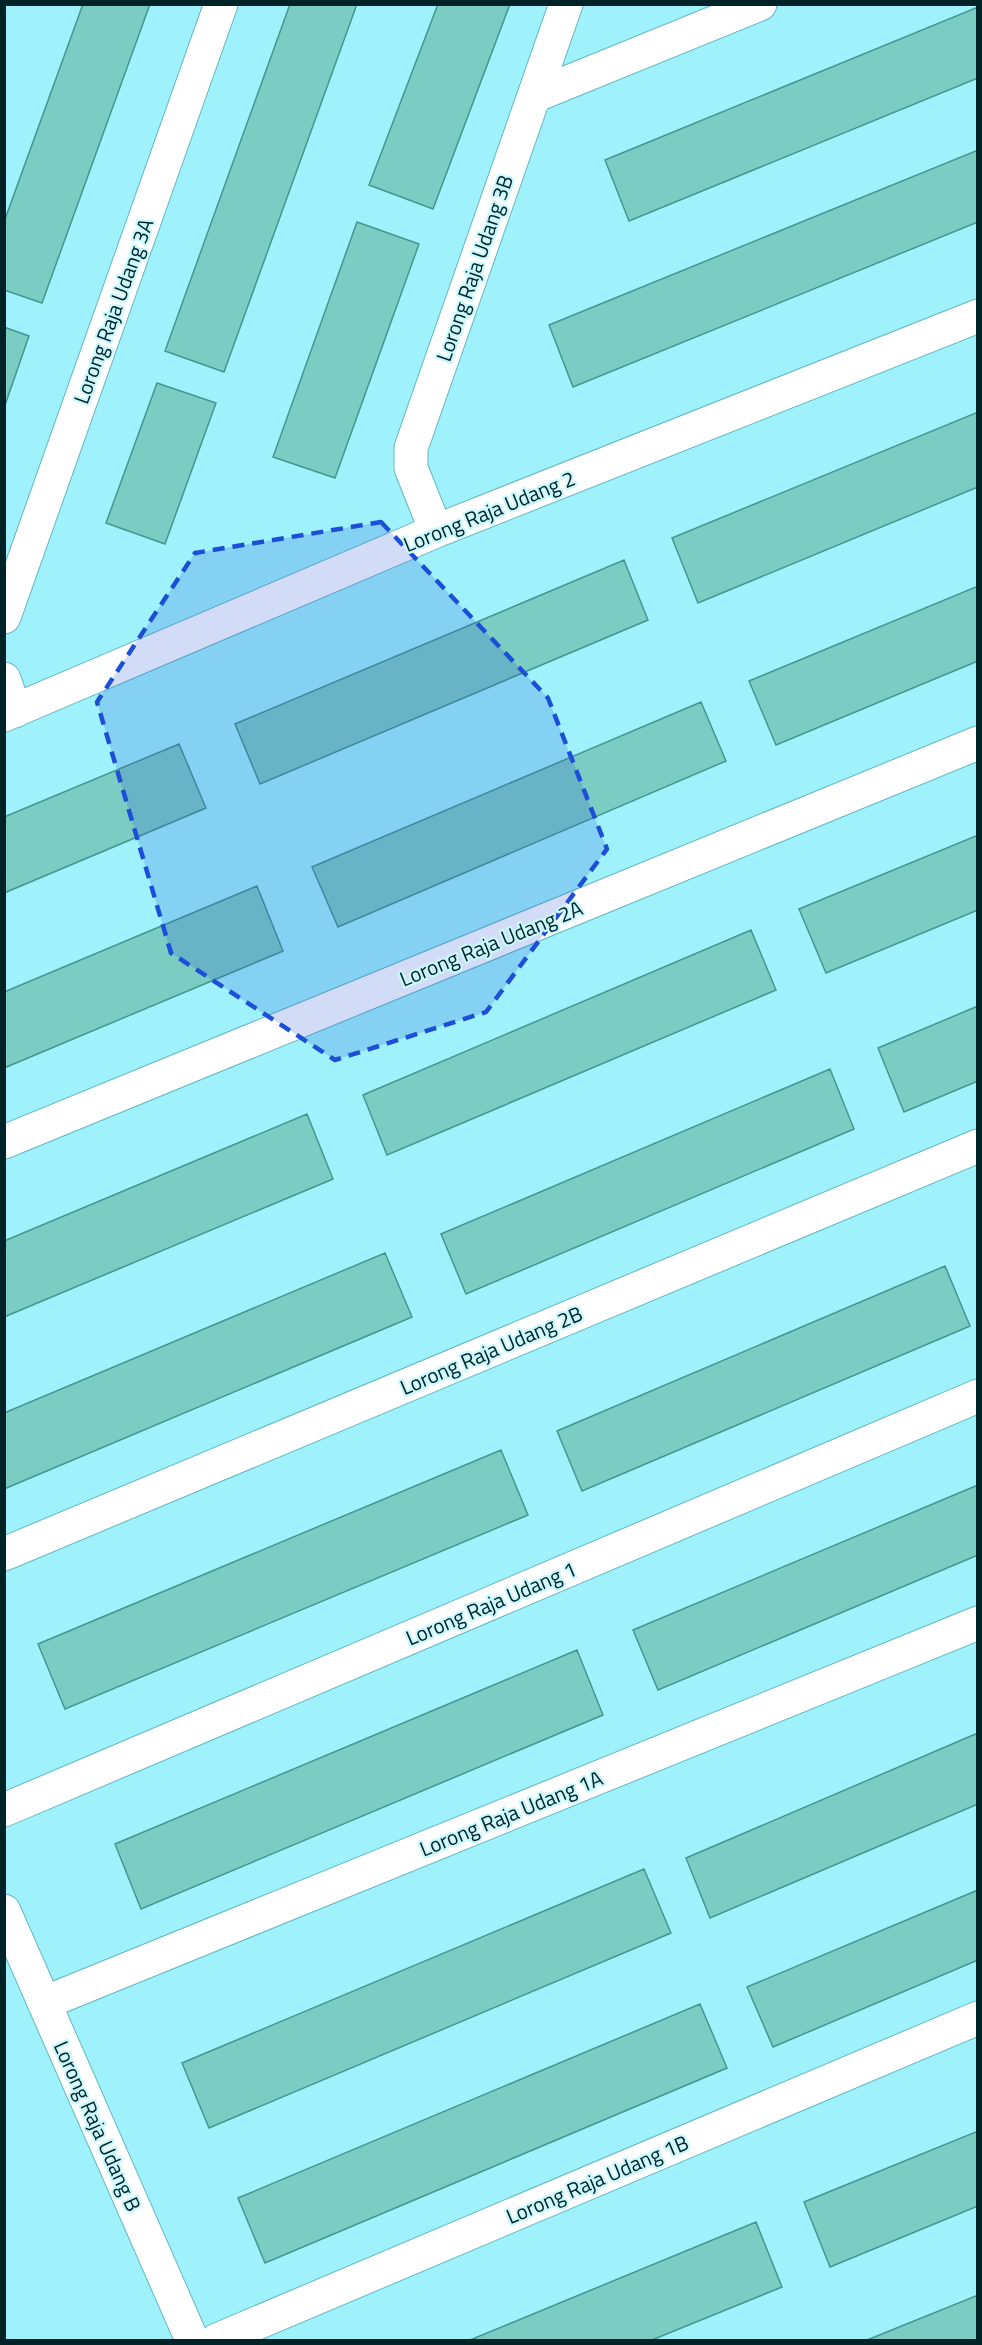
<svg xmlns="http://www.w3.org/2000/svg" width="982" height="2345" font-family="'Titillium Web',sans-serif">
<style>
.building{fill:#7bccc2;stroke:#44978e;stroke-width:1.5}
.lines{fill:none;stroke-linecap:round;stroke-linejoin:round}
.minor-casing{stroke:#64b7c1;stroke-width:35}
.minor{stroke:#fff;stroke-width:33}
.marked{fill:#1d4ed8;fill-opacity:0.2;stroke:#1d4ed8;stroke-width:4.5;stroke-dasharray:12 8;stroke-linejoin:round}
.labels{text-anchor:middle;dominant-baseline:central;stroke-width:4.5;stroke-linejoin:round;paint-order:stroke}
.street-label{font-size:21px;fill:#002327;stroke:#c9f9ff}
</style>
<rect width="100%" height="100%" fill="#9ff2fc"/>
<path class="building" d="M 83,4 L 150,4 L 42,303 L 4,290 L 4,222 Z
M 290,4 L 357,4 L 224,372 L 165,351 Z
M 438,4 L 510,4 L 433,209 L 369,185 Z
M 978,7 L 978,78 L 629,221 L 605,160 Z
M 978,150 L 978,222 L 573,387 L 549,325 Z
M 357,222 L 419,244 L 335,478 L 273,457 Z
M 4,327 L 29,336 L 4,408 Z
M 157,383 L 216,403 L 165,544 L 106,523 Z
M 978,412 L 978,487 L 698,603 L 672,538 Z
M 624,560 L 648,620 L 260,784 L 235,724 Z
M 978,586 L 978,661 L 776,745 L 749,681 Z
M 701,702 L 726,761 L 338,927 L 312,867 Z
M 179,744 L 206,808 L 4,893 L 4,817 Z
M 978,835 L 978,910 L 826,973 L 799,909 Z
M 257,886 L 283,951 L 4,1068 L 4,992 Z
M 751,930 L 776,990 L 387,1155 L 363,1095 Z
M 978,1006 L 978,1081 L 904,1112 L 878,1048 Z
M 830,1069 L 854,1129 L 466,1294 L 441,1234 Z
M 307,1114 L 333,1179 L 4,1317 L 4,1241 Z
M 385,1253 L 412,1317 L 4,1489 L 4,1413 Z
M 945,1266 L 970,1326 L 582,1491 L 557,1431 Z
M 501,1450 L 528,1515 L 65,1709 L 38,1644 Z
M 978,1485 L 978,1555 L 658,1690 L 633,1630 Z
M 577,1650 L 603,1715 L 141,1909 L 115,1844 Z
M 978,1733 L 978,1804 L 710,1918 L 686,1858 Z
M 644,1869 L 671,1933 L 209,2128 L 182,2063 Z
M 978,1890 L 978,1960 L 773,2047 L 747,1987 Z
M 700,2004 L 727,2068 L 265,2263 L 238,2198 Z
M 978,2131 L 978,2206 L 830,2267 L 804,2202 Z
M 756,2222 L 782,2287 L 652,2340 L 470,2340 Z
M 978,2295 L 978,2340 L 867,2340 Z"/>
<g class="lines">
<g class="minor-casing">
<path id="minor" d="M 534,96 L 760,4
M 436,531 L 411,468 L 411,448 L 566,4
M 4,617 L 221,4
M 4,679 L 15,711
M 4,715 L 436,531 L 978,316
M 4,1142 L 978,743
M 4,1554 L 978,1146
M 4,1810 L 978,1396
M 4,1911 L 192,2340
M 44,2003 L 978,1623
M 217,2340 L 978,2018"/>
</g>
<use href="#minor" class="minor"/>
</g>
<path class="marked" d="M 381,522 L 548,698 L 607,849 L 486,1012 L 335,1060 L 171,953 L 97,702 L 195,553 Z"/>
<g class="labels">
<g class="street-label">
<text transform="translate(474 268) rotate(-71)">Lorong Raja Udang 3B</text>
<text transform="translate(113 311) rotate(-70)">Lorong Raja Udang 3A</text>
<text transform="translate(489 511) rotate(-22)">Lorong Raja Udang 2</text>
<text transform="translate(491 943) rotate(-22)">Lorong Raja Udang 2A</text>
<text transform="translate(491 1350) rotate(-23)">Lorong Raja Udang 2B</text>
<text transform="translate(491 1603) rotate(-23)">Lorong Raja Udang 1</text>
<text transform="translate(511 1813) rotate(-22)">Lorong Raja Udang 1A</text>
<text transform="translate(98 2126) rotate(66)">Lorong Raja Udang B</text>
<text transform="translate(597 2179) rotate(-23)">Lorong Raja Udang 1B</text>
</g>
</g>
<rect width="982" height="2345" fill="none" stroke="#002327" stroke-width="12"/>
</svg>
